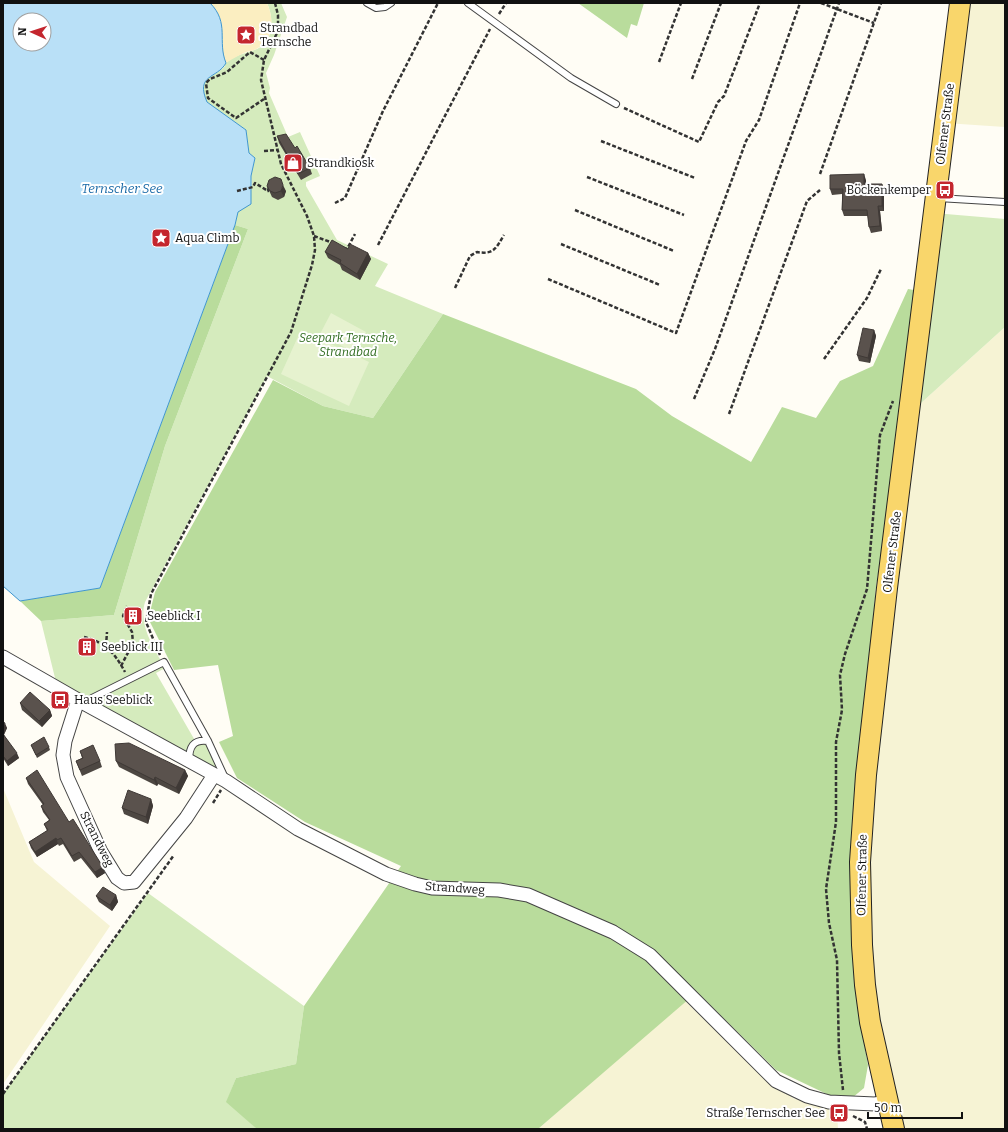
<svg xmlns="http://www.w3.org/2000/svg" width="1008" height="1132" font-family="Bitter,serif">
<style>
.farmland{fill:#f6f3d4}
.green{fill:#d5ebbd}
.forest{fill:#b9dc9c}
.sand{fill:#fbeec1}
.pitch{fill:#e6f2cf}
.water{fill:#b9e0f7;stroke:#3f96cf;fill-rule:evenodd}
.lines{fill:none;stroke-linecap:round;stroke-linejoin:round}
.lane-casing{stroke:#444;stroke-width:8}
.street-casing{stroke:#444;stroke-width:15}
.primary-casing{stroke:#222;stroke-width:22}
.path{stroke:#333;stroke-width:2.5;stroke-dasharray:4 2;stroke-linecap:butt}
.lane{stroke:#fff;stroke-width:6}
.street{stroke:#fff;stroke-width:13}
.primary{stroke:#f9d66b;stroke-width:20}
.wall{fill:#4d4742}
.shaded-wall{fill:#3f3936}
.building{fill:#5a524d;stroke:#3f3936}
.labels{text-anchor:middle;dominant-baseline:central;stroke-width:4;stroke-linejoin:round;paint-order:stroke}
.poi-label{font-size:12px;fill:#111;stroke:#fff;text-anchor:start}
.street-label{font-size:12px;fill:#111;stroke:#fff}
.park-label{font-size:12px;font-style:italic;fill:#2f6b1f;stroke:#fff}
.water-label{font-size:13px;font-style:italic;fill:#1768a6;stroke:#fff}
</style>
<rect width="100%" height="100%" fill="#fffdf5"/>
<path class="farmland" d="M 960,3 L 1005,3 L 1005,127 L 945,123 Z
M 1004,141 L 1005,141 L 1005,210 L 1003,210 Z
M 1005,327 L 1005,1129 L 896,1129 L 879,1062 L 860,862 L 910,413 Z
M 3,788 L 34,862 L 110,926 L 3,1084 Z
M 685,1001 L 752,1066 L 793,1098 L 837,1111 L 838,1129 L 538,1129 Z"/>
<path class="green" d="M 267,3 L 281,3 L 287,17 L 274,55 L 266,73 L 270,88 L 269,93 L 288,137 L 300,132 L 320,176 L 306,182 L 306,186 L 337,240 L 388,264 L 375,286 L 443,314 L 373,418 L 323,406 L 267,376 L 145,602 C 138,625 154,648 165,668 L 156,673 L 197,744 L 205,742 L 217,767 L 216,770 L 56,682 L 41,621 L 114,615 L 165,446 L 248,229 L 235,225 L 238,211 L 252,188 L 251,176 L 255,158 L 249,153 L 246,130 L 207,102 C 197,77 210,80 223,68 C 227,65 222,67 226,63 C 233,55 247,53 257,49 C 274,41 274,18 267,3 Z
M 934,213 L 1005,219 L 1005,327 L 910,413 Z
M 148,893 L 304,1006 L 296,1064 L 236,1078 L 227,1101 L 257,1129 L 3,1129 L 3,1094 Z"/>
<path class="forest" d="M 578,3 L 644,3 L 637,26 L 631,24 L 627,38 Z
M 235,225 L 248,229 L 165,446 L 114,615 L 41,621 L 20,601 L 100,588 Z
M 908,289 L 920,291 L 876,587 L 859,774 L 861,1025 L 868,1065 L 864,1088 L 852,1098 L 833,1097 L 776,1070 L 697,992 L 538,1129 L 257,1129 L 226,1102 L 236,1078 L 296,1064 L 304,1006 L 401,866 L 305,822 L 237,778 L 219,742 L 233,736 L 218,665 L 174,670 L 150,622 L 151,608 L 155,592 L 273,380 L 323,406 L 373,418 L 443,314 L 636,389 L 672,416 L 751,462 L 782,407 L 816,418 L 840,381 L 873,366 Z"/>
<path class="sand" d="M 210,3 L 267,3 C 274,18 274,39 258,48 C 254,51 249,51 246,52 C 239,55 232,59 226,63 C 217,41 230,23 210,3 Z"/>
<path class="pitch" d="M 331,313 L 366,332 L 355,353 L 320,334 Z
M 301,330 L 369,362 L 349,406 L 281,374 Z"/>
<path class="water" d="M 3,3 L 210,3 C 230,23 217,41 226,63 C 217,79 195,74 207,102 L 246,130 L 249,153 L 255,158 L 251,176 L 251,204 L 238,212 L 235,225 L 100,588 L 20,601 L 3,586 ZM 20,20 L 44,20 L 44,44 L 20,44 Z"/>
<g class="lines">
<g class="lane-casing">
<path id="lane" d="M 367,3 L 376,8 L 385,7 L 391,3
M 468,3 L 571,78 L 616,104
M 938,198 L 1005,202
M 86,705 L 92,698 L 164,662 L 208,741 L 225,778
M 189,761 C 189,747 193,739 208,741"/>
</g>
<g class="street-casing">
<path id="street" d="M 3,657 L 78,700 L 226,781 L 298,829 L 386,874 L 415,884 L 432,888 L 499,890 L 528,895 L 613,932 L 650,955 L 776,1081 L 807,1096 L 829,1102 L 875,1104 L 887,1102
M 78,700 L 65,741 L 63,755 L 67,777 L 101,852 L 117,878 L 124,883 L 134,882 L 186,818 L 214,775"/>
</g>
<g class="primary-casing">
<path id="primary" d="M 894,1129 L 870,1022 L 865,985 L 862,945 L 860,862 L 866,775 L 887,588 L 960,3"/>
</g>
<path class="path" d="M 275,3 L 278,15 L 278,31
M 821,3 L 874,23
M 499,14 L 506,3
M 264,60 L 250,52 L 227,72 L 210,79 L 206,83 L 208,98 L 236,118 L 264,99
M 659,62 L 681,3
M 692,79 L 721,3
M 624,108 L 699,142 L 718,102 L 724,96 L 760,3
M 601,141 L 695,178
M 264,151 L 277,150
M 820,174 L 881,3
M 587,177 L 684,215
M 237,191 L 253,187 L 255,183 L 268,191 L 269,186
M 335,203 L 345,198 L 383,111 L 438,3
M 575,210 L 674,251
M 314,236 L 333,243
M 561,244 L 660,285
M 378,245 L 490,29
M 344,248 L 347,249 L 355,234
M 548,279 L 676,333 L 746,141 L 759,120 L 800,3
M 455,288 L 470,256 L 477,252 C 494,255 496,248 504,235
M 824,359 L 867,298 L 881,269
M 694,399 L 715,349 L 839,3
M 729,414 L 807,201 L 820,190
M 84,637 C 106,643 114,652 125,672
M 106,646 L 107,632
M 160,655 L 146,622 L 151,594 L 291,332 L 312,265 L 315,250 L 314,236 L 307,216 L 281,164 L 261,80 L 264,60 L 278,31 L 298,24 L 307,26
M 121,666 L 133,643 L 132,632 L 123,616 L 127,606
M 213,803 L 221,790
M 843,1090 L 839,1053 L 837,960 L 829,923 L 826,889 L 836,822 L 836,742 L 842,710 L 840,675 L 845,654 L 867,589 L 880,435 L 893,401
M 3,1094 L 174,855
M 853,1116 L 865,1122 L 867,1129"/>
<use href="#lane" class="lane"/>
<use href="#street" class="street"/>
<use href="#primary" class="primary"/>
</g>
<path class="wall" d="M 277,136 L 295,148 L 310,168 L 312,174 L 301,180 L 279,143 Z
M 866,180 L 866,184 L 882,184 L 884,190 L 884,211 L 880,211 L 882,231 L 871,233 L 869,227 L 868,216 L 844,216 L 842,210 L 842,194 L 832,195 L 830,189 Z
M 267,186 L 286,191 L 284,197 L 278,200 L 272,197 Z
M 348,249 L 368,253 L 371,259 L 360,280 L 342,270 L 340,265 L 328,258 L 325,252 Z
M 874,330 L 876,336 L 870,363 L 859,361 L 857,355 Z
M 20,703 L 50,710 L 52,716 L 42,727 L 22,710 Z
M 3,722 L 7,728 L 4,735 L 19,758 L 8,766 L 3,758 Z
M 31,745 L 49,747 L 50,750 L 37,758 Z
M 80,751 L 100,761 L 102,767 L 82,776 L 76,761 L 82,758 Z
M 116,761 L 185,770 L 188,776 L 179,794 L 158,784 L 157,786 L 119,767 Z
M 26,778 L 69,822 L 105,873 L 97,878 L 81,858 L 74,862 L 63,844 L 59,846 L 58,844 L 37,857 L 31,848 L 29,842 L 47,831 L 44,824 L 49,820 L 43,812 L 41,806 L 43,805 L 28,784 Z
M 151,799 L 153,806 L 148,824 L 124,814 L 122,808 Z
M 116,895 L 118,902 L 112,911 L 99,902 L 96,896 Z"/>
<path class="shaded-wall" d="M 864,174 L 866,180 L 866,190 L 864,184 Z
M 882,184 L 884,190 L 884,211 L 882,206 Z
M 283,185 L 286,191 L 284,197 L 281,191 Z
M 878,206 L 880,211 L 882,231 L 880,226 Z
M 368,253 L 371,259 L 360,280 L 357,274 Z
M 874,330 L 876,336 L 870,363 L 868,358 Z
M 50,710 L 52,716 L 42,727 L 39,721 Z
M 5,723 L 7,728 L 3,736 L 3,727 Z
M 17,753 L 19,758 L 8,766 L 7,761 Z
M 185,770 L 188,776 L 179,794 L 176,788 Z
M 155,777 L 158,784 L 157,786 L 154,780 Z
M 151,799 L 153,806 L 148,824 L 146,817 Z
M 56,838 L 58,844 L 37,857 L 35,852 Z
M 103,867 L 105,873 L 97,878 L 95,872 Z
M 116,895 L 118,902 L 112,911 L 110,905 Z"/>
<path class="building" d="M 286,134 L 295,148 L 297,146 L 310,168 L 298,174 L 277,136 Z
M 864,174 L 864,184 L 882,184 L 882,206 L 878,206 L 880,226 L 869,227 L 867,210 L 842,210 L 843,189 L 830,189 L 830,175 Z
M 275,177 L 281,179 L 283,185 L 281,191 L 275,193 L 270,191 L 267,186 L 269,180 Z
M 332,240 L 348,249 L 350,244 L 368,253 L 357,274 L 340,263 L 341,260 L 325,252 Z
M 863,328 L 874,330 L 868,358 L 857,355 Z
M 30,692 L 50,710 L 39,721 L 20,703 Z
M 3,722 L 5,723 L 3,727 Z
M 3,734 L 17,753 L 7,761 L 3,756 Z
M 44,737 L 49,747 L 36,755 L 31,745 Z
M 129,743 L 185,770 L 176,788 L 155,777 L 154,780 L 116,761 L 115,744 Z
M 93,745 L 100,761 L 80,770 L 76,761 L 83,758 L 80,751 Z
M 37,770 L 69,822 L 73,819 L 103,867 L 95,872 L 79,852 L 72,856 L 61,838 L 57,840 L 56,838 L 35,852 L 29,842 L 48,830 L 44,824 L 50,820 L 41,806 L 44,804 L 26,778 Z
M 128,790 L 151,799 L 146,817 L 122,808 Z
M 103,887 L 116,895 L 110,905 L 96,896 Z"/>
<defs>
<g id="sight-square" transform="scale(1)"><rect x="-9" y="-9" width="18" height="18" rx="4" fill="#c4262e" stroke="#fff"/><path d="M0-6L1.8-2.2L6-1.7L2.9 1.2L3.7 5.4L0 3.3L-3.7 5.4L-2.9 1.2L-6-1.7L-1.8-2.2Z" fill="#fff"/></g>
<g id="shop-square" transform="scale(1)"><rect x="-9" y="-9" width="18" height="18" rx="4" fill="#c4262e" stroke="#fff"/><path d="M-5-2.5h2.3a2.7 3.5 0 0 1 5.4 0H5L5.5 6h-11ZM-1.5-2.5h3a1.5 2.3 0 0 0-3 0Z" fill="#fff"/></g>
<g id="bus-square" transform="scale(1)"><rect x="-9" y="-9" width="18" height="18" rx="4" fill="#c4262e" stroke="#fff"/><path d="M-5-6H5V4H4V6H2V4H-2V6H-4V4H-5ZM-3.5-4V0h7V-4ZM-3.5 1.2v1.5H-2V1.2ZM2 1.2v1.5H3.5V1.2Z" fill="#fff"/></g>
<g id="building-square" transform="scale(1)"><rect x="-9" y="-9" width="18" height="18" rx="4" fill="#c4262e" stroke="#fff"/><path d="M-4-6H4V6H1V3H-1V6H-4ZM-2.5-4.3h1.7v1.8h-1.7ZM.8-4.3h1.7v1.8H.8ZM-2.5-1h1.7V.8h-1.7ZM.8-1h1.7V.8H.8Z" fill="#fff"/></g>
</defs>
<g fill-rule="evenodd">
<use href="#sight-square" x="246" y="35"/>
<use href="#shop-square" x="293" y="163"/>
<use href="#bus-square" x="945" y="190"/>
<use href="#sight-square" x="161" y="238"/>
<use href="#building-square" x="133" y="616"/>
<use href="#building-square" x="87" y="647"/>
<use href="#bus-square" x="60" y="700"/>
<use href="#bus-square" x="839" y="1113"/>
</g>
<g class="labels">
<g class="poi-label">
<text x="260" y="28">Strandbad<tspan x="260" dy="14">Ternsche</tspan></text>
<text x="307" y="163">Strandkiosk</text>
<text x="931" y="190" text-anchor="end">Böckenkemper</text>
<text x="175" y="238">Aqua Climb</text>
<text x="147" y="616">Seeblick I</text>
<text x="101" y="647">Seeblick III</text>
<text x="74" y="700">Haus Seeblick</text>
<text x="825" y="1113" text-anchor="end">Straße Ternscher See</text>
</g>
<g class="street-label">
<text transform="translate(945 124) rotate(-83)">Olfener Straße</text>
<text transform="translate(892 552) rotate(-83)">Olfener Straße</text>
<text transform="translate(97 839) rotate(63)">Strandweg</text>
<text transform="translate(862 875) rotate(-89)">Olfener Straße</text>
<text transform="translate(455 888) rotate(4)">Strandweg</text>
</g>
<g class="park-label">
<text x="348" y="338">Seepark Ternsche,<tspan x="348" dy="14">Strandbad</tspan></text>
</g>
<g class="water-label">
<text x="122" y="188">Ternscher See</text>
</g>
</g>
<rect width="1008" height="1132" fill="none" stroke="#111111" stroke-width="8"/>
<g transform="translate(32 32) rotate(273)"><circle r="19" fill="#ffffff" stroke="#a0a0a0"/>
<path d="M0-3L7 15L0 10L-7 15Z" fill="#c4262e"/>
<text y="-6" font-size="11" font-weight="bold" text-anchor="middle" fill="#111111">N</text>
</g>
<path d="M868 1112v6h94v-6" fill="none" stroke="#111111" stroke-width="2"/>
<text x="874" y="1112" font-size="12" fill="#111111" stroke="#ffffff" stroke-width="3" paint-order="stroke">50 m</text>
</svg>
